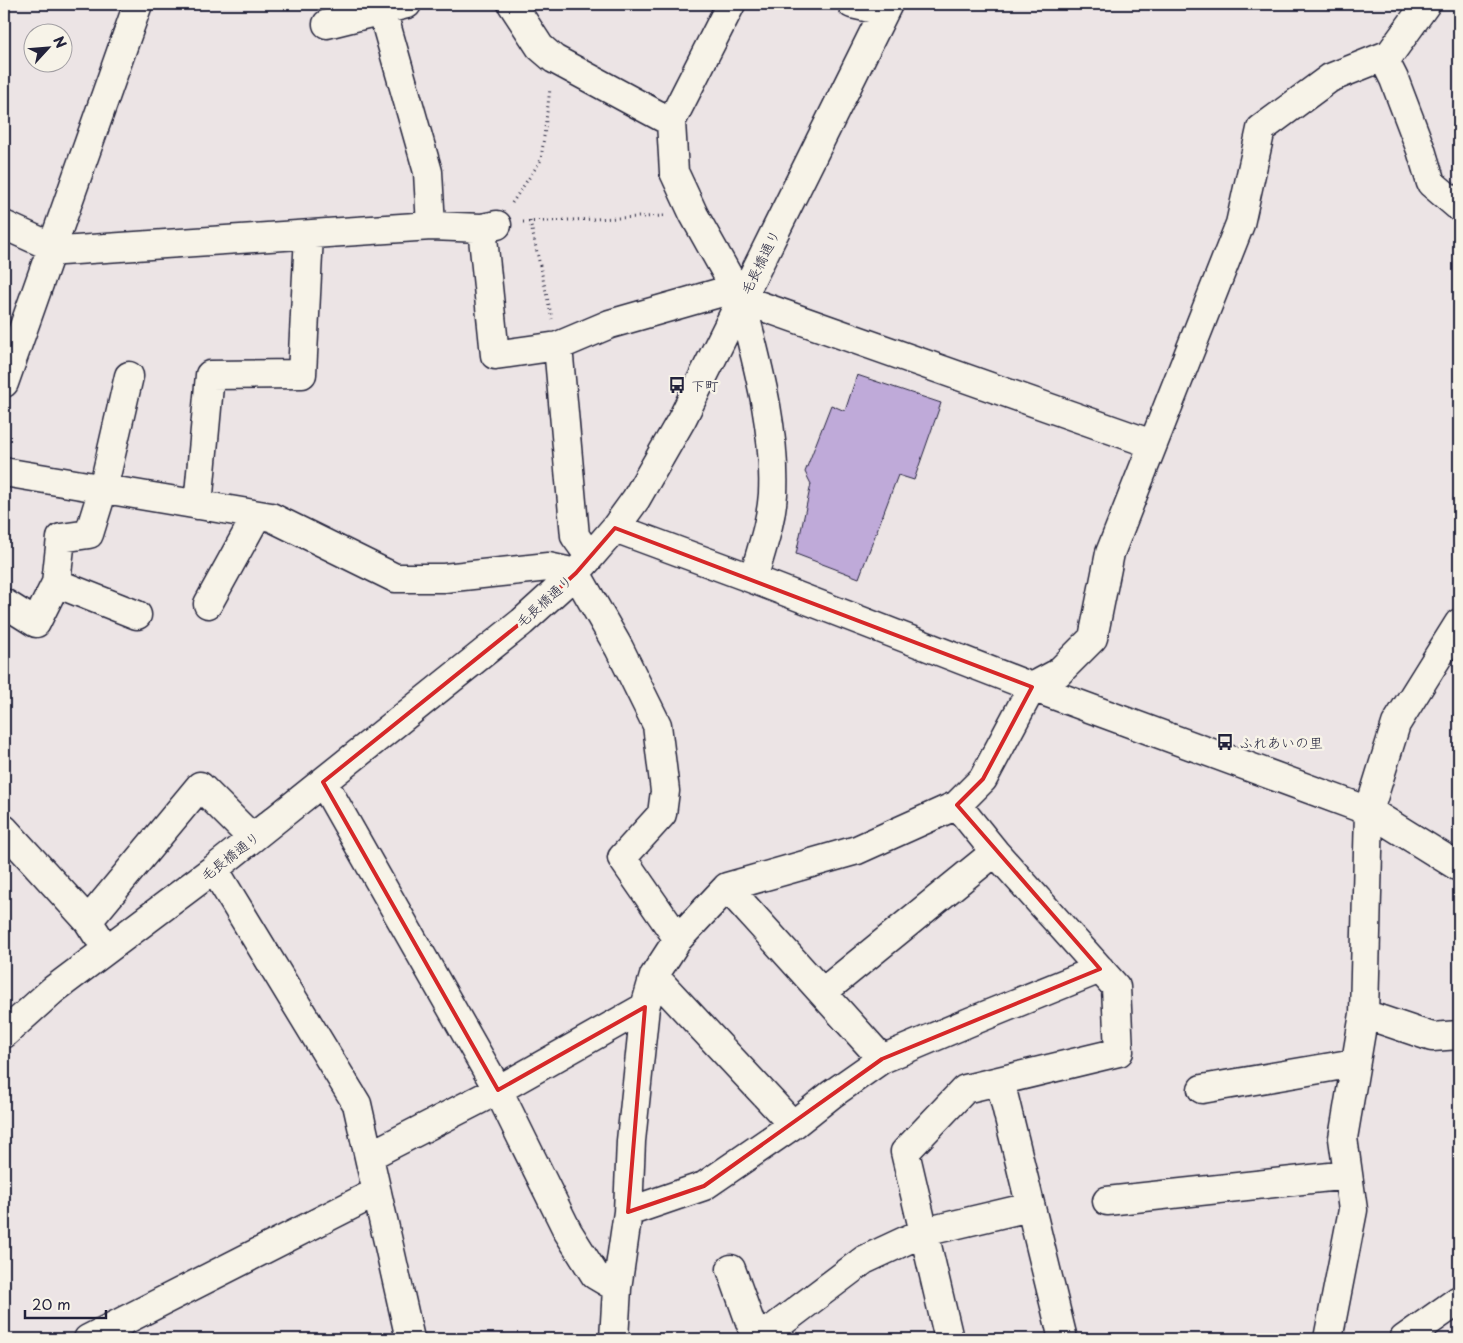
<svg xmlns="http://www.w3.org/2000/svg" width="1463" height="1343" font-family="'Playpen Sans','Klee One',sans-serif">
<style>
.building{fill:#bfaad9;stroke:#22223b}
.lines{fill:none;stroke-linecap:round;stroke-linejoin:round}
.minor-casing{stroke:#22223b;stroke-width:31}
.path{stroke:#22223b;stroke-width:3;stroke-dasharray:1 4;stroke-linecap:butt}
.minor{stroke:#f7f3e8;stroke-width:28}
.marked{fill:none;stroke:#d62828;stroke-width:4;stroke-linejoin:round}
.labels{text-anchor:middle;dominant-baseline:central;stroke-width:5;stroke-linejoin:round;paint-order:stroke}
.street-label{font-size:14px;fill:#22223b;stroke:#f7f3e8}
.poi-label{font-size:14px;fill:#22223b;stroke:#f7f3e8;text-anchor:start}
</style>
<rect width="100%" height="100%" fill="#ece4e5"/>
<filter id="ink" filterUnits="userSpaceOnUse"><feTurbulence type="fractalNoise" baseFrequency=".02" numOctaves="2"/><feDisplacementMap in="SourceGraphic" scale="10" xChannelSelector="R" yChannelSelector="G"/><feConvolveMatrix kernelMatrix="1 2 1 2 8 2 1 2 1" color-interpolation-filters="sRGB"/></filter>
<g filter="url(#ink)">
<path class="building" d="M 857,375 L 941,403 L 914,480 L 898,475 L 859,578 L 796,554 L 811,484 L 805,472 L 831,405 L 845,411 Z"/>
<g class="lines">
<g class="minor-casing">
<path id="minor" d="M 512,4 L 540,47 L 554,59 L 671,122
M 731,4 L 671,122 L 674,172 L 694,215 L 741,299 L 1152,444
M 852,4 L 884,11
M 382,10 L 428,172 L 431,226
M 327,24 L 407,4
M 1383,57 L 1394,79 L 1421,150 L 1431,183 L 1459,207
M 4,225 L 61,251 L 431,226 L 482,228 L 497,225
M 482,228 L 495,355 L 558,346 L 610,324 L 736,288
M 741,299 C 757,363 776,428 773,494 C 771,523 761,551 753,579
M 558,346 L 575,536 L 590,557
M 4,383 L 138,4
M 4,472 L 271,517 L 395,578 L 444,578 L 548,567 L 576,573 L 619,648 L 657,725 L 665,791 L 662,814 L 622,858 L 678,939
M 198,505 L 210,375 L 302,374 L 309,235
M 615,528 L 753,579 L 1032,687 L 1369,811 L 1459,867
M 56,583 L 137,615
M 4,603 L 36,623 L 56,583 L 61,538 L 89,534 L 103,489 L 129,376
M 208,604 L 257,515
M 323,782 L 498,1090 L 568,1232 L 595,1275 L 617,1288
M 4,829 L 88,921 L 97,935
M 214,869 L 357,1104 L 410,1339
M 727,887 L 882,1059
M 88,921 L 200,786 L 252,838
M 654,976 L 793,1125
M 823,992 L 995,852
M 1364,1014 L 1432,1037 L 1459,1035
M 4,1034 L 53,990 L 214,869 L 522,622 L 576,573 L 590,557 L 615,528 L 636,499 L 682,419 L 888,4
M 1000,1081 L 1063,1339
M 1202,1089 L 1355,1063
M 369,1156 L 498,1090 L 645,1007
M 1107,1201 L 1348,1175
M 628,1212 L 704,1186 L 793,1125 L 832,1094 L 882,1059 L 972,1021 L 1100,969
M 731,1269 L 755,1336 L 774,1328 L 864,1260 L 924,1232 L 1030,1207
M 88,1339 L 377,1192
M 614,1339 L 617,1288 L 628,1212 L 631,1141 L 645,1007 L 654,976 L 678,939 L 727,887 L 857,850 L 957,805 L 983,779 L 1032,687 L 1058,673 L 1093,638 L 1110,553 L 1240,224 L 1261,129 L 1330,78 L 1390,54 L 1426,4
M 949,1339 L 905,1152 L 965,1089 L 1119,1052 L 1116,987 L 995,852 L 957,805
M 1328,1339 L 1353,1210 L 1343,1138 L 1364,1014 L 1369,811 L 1396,724 L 1459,623
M 1404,1339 L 1459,1300"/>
</g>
<path class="path" d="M 512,203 L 541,160 L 550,89
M 530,221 L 552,319
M 523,222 L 664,216"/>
<use href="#minor" class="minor"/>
</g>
</g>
<path class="marked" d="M 615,528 L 1032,687 L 983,779 L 957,805 L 1100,969 L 882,1059 L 704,1186 L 628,1212 L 645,1007 L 498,1090 L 323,782 L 522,622 L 576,573 Z"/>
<defs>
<g id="bus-bare" transform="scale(1.35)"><path d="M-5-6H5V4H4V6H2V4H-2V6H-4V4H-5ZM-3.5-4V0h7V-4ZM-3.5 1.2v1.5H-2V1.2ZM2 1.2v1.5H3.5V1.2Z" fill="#22223b" stroke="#f7f3e8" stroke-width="2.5" paint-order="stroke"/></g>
</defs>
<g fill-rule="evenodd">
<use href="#bus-bare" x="677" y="385"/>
<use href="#bus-bare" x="1225" y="742"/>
</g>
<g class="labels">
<g class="street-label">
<text transform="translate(760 262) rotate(-64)">毛長橋通り</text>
<text transform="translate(544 601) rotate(-42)">毛長橋通り</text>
<text transform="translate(230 856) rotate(-38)">毛長橋通り</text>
</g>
<g class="poi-label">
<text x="691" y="385">下町</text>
<text x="1239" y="742">ふれあいの里</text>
</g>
</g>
<rect width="1463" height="1343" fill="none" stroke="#f7f3e8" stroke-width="20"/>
<rect x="10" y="10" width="1443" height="1323" fill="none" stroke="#22223b" stroke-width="2" filter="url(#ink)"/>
<g transform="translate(48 48) rotate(64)"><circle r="24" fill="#f7f3e8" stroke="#a29fa3"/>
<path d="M0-4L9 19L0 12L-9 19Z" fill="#22223b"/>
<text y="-8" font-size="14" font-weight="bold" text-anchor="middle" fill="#22223b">N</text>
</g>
<path d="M25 1310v8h81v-8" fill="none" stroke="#22223b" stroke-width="2.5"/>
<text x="32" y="1310" font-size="15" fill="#22223b" stroke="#f7f3e8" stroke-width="4" paint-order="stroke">20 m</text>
</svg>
